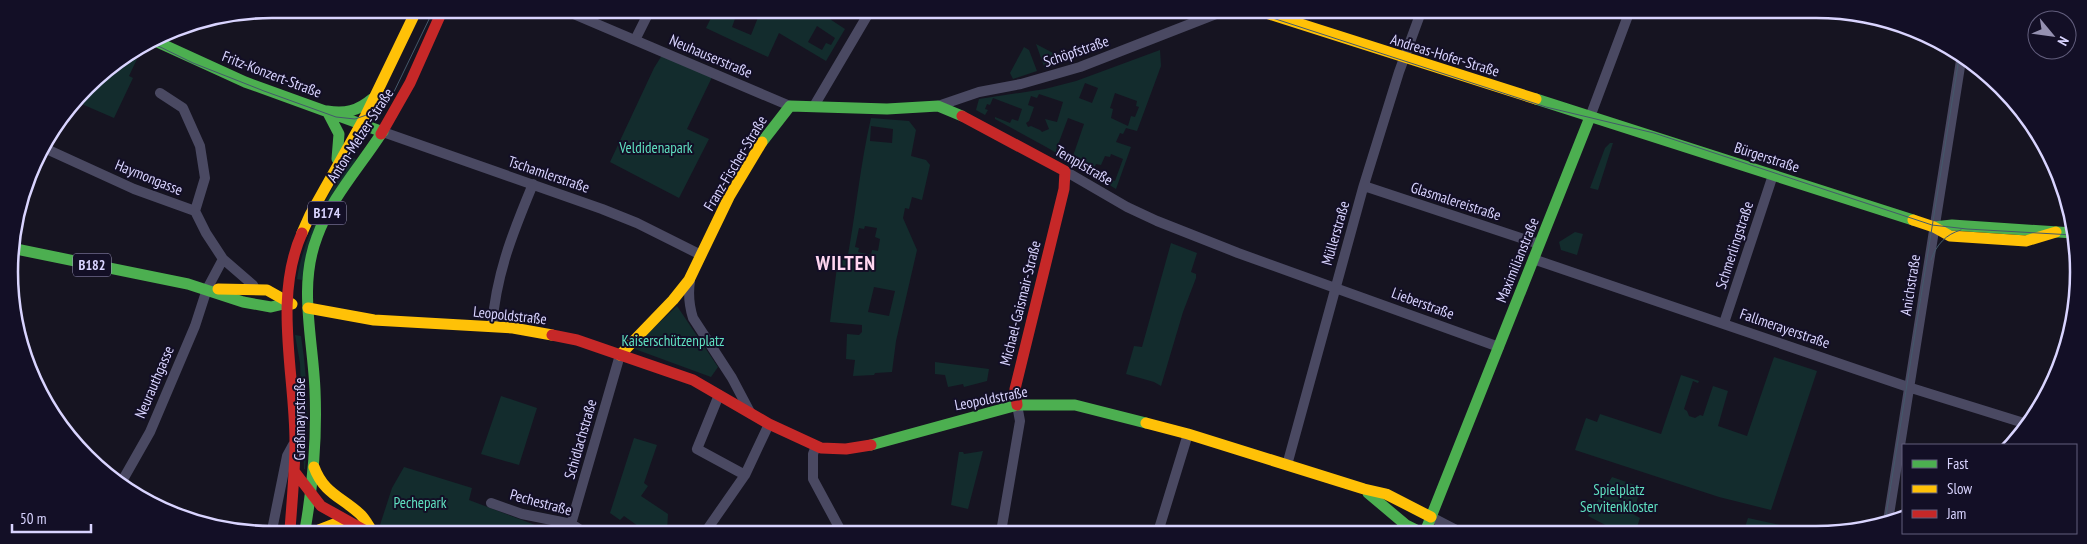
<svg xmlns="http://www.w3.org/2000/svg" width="2087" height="544" font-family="'PT Sans Narrow',sans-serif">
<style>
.green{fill:#132c2d;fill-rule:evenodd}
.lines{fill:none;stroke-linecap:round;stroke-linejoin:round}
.street{stroke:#4a4962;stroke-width:10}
.fast{stroke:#4caf50;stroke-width:11}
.slow{stroke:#ffc107;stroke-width:11}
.jam{stroke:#c62828;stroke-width:11}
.tram{stroke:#43596b;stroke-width:1}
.labels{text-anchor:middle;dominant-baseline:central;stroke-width:4;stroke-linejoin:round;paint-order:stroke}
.shield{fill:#130f26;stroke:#9e99be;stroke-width:1}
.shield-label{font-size:14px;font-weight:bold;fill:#d9d4ff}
.street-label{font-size:15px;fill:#d9d4ff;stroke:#130f26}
.park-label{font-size:15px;fill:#5fe0c0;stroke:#130f26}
.district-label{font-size:20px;font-weight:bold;letter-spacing:1px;fill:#ffd6f0;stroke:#130f26}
.rim{fill:none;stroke:#d9d4ff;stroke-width:2.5}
</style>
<rect width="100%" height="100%" fill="#161421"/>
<path class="green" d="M 715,10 L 735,10 L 733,14 L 736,16 L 732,27 L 751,35 L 761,10 L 816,10 L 845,29 L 826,61 L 779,33 L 768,57 L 706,28 ZM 817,26 L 835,38 L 831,45 L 826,43 L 822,50 L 808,42 Z
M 1036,44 L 1055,54 L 1067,50 L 1070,60 L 1045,69 Z
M 1024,47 L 1029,50 L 1037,71 L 1013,79 L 1010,73 Z
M 1160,50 L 1161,66 L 1137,131 L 1126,128 L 1123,134 L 1120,133 L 1116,142 L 1131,147 L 1116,189 L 1048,148 L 995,119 L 995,117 L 1010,123 L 1012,119 L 1018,121 L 1022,109 L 993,98 L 990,105 L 987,104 L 985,109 L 988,110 L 985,115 L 976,110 L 979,99 L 1045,89 L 1076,81 ZM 1085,83 L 1098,88 L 1092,103 L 1079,98 ZM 1115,93 L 1137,101 L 1136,106 L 1139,107 L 1135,117 L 1131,116 L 1128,126 L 1111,118 L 1113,109 L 1110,108 ZM 1039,94 L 1063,102 L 1057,122 L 1045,119 L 1049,129 L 1042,132 L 1040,130 L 1031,126 L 1028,127 L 1026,123 L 1029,121 L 1034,107 L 1028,105 L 1031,96 L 1037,98 ZM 1068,118 L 1084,124 L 1073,156 L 1056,150 ZM 1111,154 L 1123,159 L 1115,181 L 1092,173 L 1096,164 L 1101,165 L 1105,156 L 1110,157 Z
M 664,52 L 714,73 L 687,129 L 709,139 L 679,198 L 610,162 L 654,68 Z
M 130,55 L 137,59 L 129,76 L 133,78 L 114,118 L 77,102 L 98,74 Z
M 871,118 L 909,121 L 916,130 L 911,156 L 926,160 L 930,165 L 922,200 L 912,197 L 909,209 L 905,208 L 903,218 L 917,250 L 896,341 L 892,372 L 875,373 L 874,375 L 853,376 L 855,360 L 846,359 L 847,334 L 859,335 L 862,332 L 862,325 L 830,322 L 838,259 L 847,260 C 856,213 860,165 871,118 ZM 871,126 L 893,129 L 892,143 L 870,141 ZM 865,226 L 877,228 L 875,237 L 880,239 L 878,251 L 872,250 L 871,255 L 858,252 L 859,248 L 855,247 L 859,228 L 864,229 ZM 874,287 L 895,291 L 889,316 L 868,312 Z
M 1610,143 L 1613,143 L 1598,190 L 1590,188 L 1605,148 Z
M 350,157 L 356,159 L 302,280 L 297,279 C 304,233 329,196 350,157 Z
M 1575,232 L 1583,234 L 1577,255 L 1561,250 L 1559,242 Z
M 1171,243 L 1197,253 L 1191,272 L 1196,274 L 1196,278 L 1183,312 L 1161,386 L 1154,382 L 1126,374 L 1134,346 L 1142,347 Z
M 677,306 L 718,367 L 711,377 L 632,348 Z
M 295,335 L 301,336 C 308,380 309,425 305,469 L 304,469 L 300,363 Z
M 1774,357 L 1817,371 L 1771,510 L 1719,497 L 1575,450 L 1586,418 L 1597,422 L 1600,414 L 1661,434 L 1681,375 L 1699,381 L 1698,383 L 1693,381 L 1684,409 L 1687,411 L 1689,416 L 1695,418 L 1700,415 L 1703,416 L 1713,386 L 1728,391 L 1718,426 L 1747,436 Z
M 935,362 L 989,369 L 987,381 L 964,387 L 963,384 L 948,387 L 945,375 L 935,374 Z
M 501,396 L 537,408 L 519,465 L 481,454 Z
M 634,438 L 657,445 L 644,483 L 648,486 L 641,496 L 668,514 L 667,531 L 645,531 L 624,516 L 620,520 L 610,513 Z
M 983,451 L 968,509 L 951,505 L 959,452 L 963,452 L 964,454 Z
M 404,467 L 472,488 L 469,500 L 551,531 L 385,531 L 380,525 L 392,488 Z
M 1612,477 L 1641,487 L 1633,514 L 1640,518 L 1635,533 L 1621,533 L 1588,516 Z
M 1748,518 L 1793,528 L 1792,533 L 1743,533 Z"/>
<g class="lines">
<path class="street" d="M 564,10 L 790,106
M 635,40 L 650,10
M 160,93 L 183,108 L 200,146 L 205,178 L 195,211
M 814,106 L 870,11
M 938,106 L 979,92 L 1021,84 L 1080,67 L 1221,12
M 1590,117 L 1629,13
M 383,132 L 602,209 L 637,223 L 701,255
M 42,147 L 134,189 L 195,211 L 206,233 L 223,259 L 253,285 L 255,289
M 1065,171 L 1127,207 L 1157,221 L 1238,253 L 1499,347
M 1364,186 L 1539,244
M 1533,259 L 1908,387 L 2027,424
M 690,281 C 688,294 689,305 693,318 L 732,378 L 751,414
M 1724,323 L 1773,175
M 492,327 C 496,274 513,232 533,184
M 719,395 L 697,449 L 745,475
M 816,446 L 813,454 L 813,479 L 841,531
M 1287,465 L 1363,188 L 1399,72 L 1421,12
M 121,483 L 150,432 L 195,326 L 207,289 L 223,259
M 491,503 L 522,514 L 572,524 L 582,531
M 1431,517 L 1460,532
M 1888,521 L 1962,54
M 272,530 L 287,456 L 293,445
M 569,531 L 620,355
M 706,531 L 745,475 L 769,424
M 1001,532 L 1020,421 L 1017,405
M 1158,532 L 1188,434"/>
<path class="fast" d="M 153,40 L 245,82 L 383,132
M 1536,99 L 1913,220
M 327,111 L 339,134 L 337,159
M 327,111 C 345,114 358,111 372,99
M 762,142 L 790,106 L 887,109 L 938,106 L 962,116
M 1934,227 L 1952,225 L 2073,233
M 11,248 L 188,284 L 243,302 L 271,307 L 288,303
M 871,445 L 1017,405 L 1075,405 L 1146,423
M 1368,493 L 1406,525 L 1420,532
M 305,530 C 313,484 317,437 315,390 C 313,339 298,286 317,237 C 331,198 359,168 381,134
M 1425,532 L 1590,117"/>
<path class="slow" d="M 1263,12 L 1536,99
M 1913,220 L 1934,227 L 1950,236 L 2026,241 L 2056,232
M 302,233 L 310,215 L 365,117 L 417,9
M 218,289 L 267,290 L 292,304
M 308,308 L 374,320 L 513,328 L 552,335
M 620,355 L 673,300 L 689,280 L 729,197 L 762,142
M 1146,423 L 1188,434 L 1364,489 L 1386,494 L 1431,517
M 314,467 C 324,494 342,497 361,515 C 365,519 368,525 372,531
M 319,530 L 337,523 L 351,524"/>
<path class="jam" d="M 962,116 L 1065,171 L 1064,189 L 1015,389 L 1017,405
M 381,134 L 410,83 L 443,9
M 552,335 L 577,340 L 693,380 L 769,424 L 821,448 L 846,449 L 871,445
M 294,471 L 321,506 L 364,530
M 290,530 C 292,501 295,471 295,442 C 295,374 273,298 302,233"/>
<path class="tram" d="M 1254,12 L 1546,107 L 1654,133 L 1932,225 L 1967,229 L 2073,235
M 150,42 L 193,63 L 264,91 L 336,117 L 355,119 L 375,112 L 390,100 L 434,9
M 1931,260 C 1936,245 1946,234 1961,230
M 1885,522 L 1960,52
M 1437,532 L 1461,532"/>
</g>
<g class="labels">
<g class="shield">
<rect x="308" y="201.5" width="38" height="23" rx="4"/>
<rect x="73" y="253.5" width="38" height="23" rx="4"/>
</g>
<g class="shield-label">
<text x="327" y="213">B174</text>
<text x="92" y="265">B182</text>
</g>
<g class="street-label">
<text transform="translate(1076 51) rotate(-19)">Schöpfstraße</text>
<text transform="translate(1445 55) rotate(17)">Andreas-Hofer-Straße</text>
<text transform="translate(711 56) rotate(23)">Neuhauserstraße</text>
<text transform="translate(272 74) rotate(21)">Fritz-Konzert-Straße</text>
<text transform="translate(360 135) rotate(-57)">Anton-Melzer-Straße</text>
<text transform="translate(1767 157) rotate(18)">Bürgerstraße</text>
<text transform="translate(735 163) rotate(-59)">Franz-Fischer-Straße</text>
<text transform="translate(1084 165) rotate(30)">Templstraße</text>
<text transform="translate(549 174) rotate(19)">Tschamlerstraße</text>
<text transform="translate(149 177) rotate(22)">Haymongasse</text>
<text transform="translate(1456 201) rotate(18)">Glasmalereistraße</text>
<text transform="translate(1335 233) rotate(-74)">Müllerstraße</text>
<text transform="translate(1734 245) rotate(-72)">Schmerlingstraße</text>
<text transform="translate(1517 260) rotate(-68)">Maximilianstraße</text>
<text transform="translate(1910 285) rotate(-81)">Anichstraße</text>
<text transform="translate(1020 303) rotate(-76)">Michael-Gaismair-Straße</text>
<text transform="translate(1423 303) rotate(20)">Lieberstraße</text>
<text transform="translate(510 315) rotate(6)">Leopoldstraße</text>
<text transform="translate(1785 328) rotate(19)">Fallmerayerstraße</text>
<text transform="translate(154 382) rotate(-67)">Neurauthgasse</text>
<text transform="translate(991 398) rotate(-11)">Leopoldstraße</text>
<text transform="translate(299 419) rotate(-90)">Graßmayrstraße</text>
<text transform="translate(580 439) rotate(-74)">Schidlachstraße</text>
<text transform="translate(541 502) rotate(15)">Pechestraße</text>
</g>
<g class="park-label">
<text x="656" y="147">Veldidenapark</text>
<text x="673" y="340">Kaiserschützenplatz</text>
<text x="1619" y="489">Spielplatz<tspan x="1619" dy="17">Servitenkloster</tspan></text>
<text x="420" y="502">Pechepark</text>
</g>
<g class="district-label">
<text x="846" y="263">WILTEN</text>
</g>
</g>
<path d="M0 0H2087V544H0ZM272 18H1816A254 254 0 0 1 2070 272V272A254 254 0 0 1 1816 526H272A254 254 0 0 1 18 272V272A254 254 0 0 1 272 18Z" fill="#130f26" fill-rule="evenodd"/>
<path class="rim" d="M272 18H1816A254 254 0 0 1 2070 272V272A254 254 0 0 1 1816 526H272A254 254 0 0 1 18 272V272A254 254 0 0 1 272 18Z"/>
<rect x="1902" y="444" width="175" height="90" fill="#130f26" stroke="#625e7d"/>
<rect x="1912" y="460" width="25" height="8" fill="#4caf50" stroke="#625e7d"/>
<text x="1947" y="469" font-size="15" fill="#d9d4ff">Fast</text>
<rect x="1912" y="485" width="25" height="8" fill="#ffc107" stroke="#625e7d"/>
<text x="1947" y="494" font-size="15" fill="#d9d4ff">Slow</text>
<rect x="1912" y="510" width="25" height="8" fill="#c62828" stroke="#625e7d"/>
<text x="1947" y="519" font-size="15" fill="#d9d4ff">Jam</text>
<g transform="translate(2052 35) rotate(119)"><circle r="24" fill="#130f26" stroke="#625e7d"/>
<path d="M0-4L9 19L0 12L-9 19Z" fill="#9591b1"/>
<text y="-8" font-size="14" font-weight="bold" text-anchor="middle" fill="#d9d4ff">N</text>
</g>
<path d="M12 524v8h79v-8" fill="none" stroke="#d9d4ff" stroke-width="2.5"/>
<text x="20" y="524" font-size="15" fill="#d9d4ff" stroke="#130f26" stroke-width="4" paint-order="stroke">50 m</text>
</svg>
